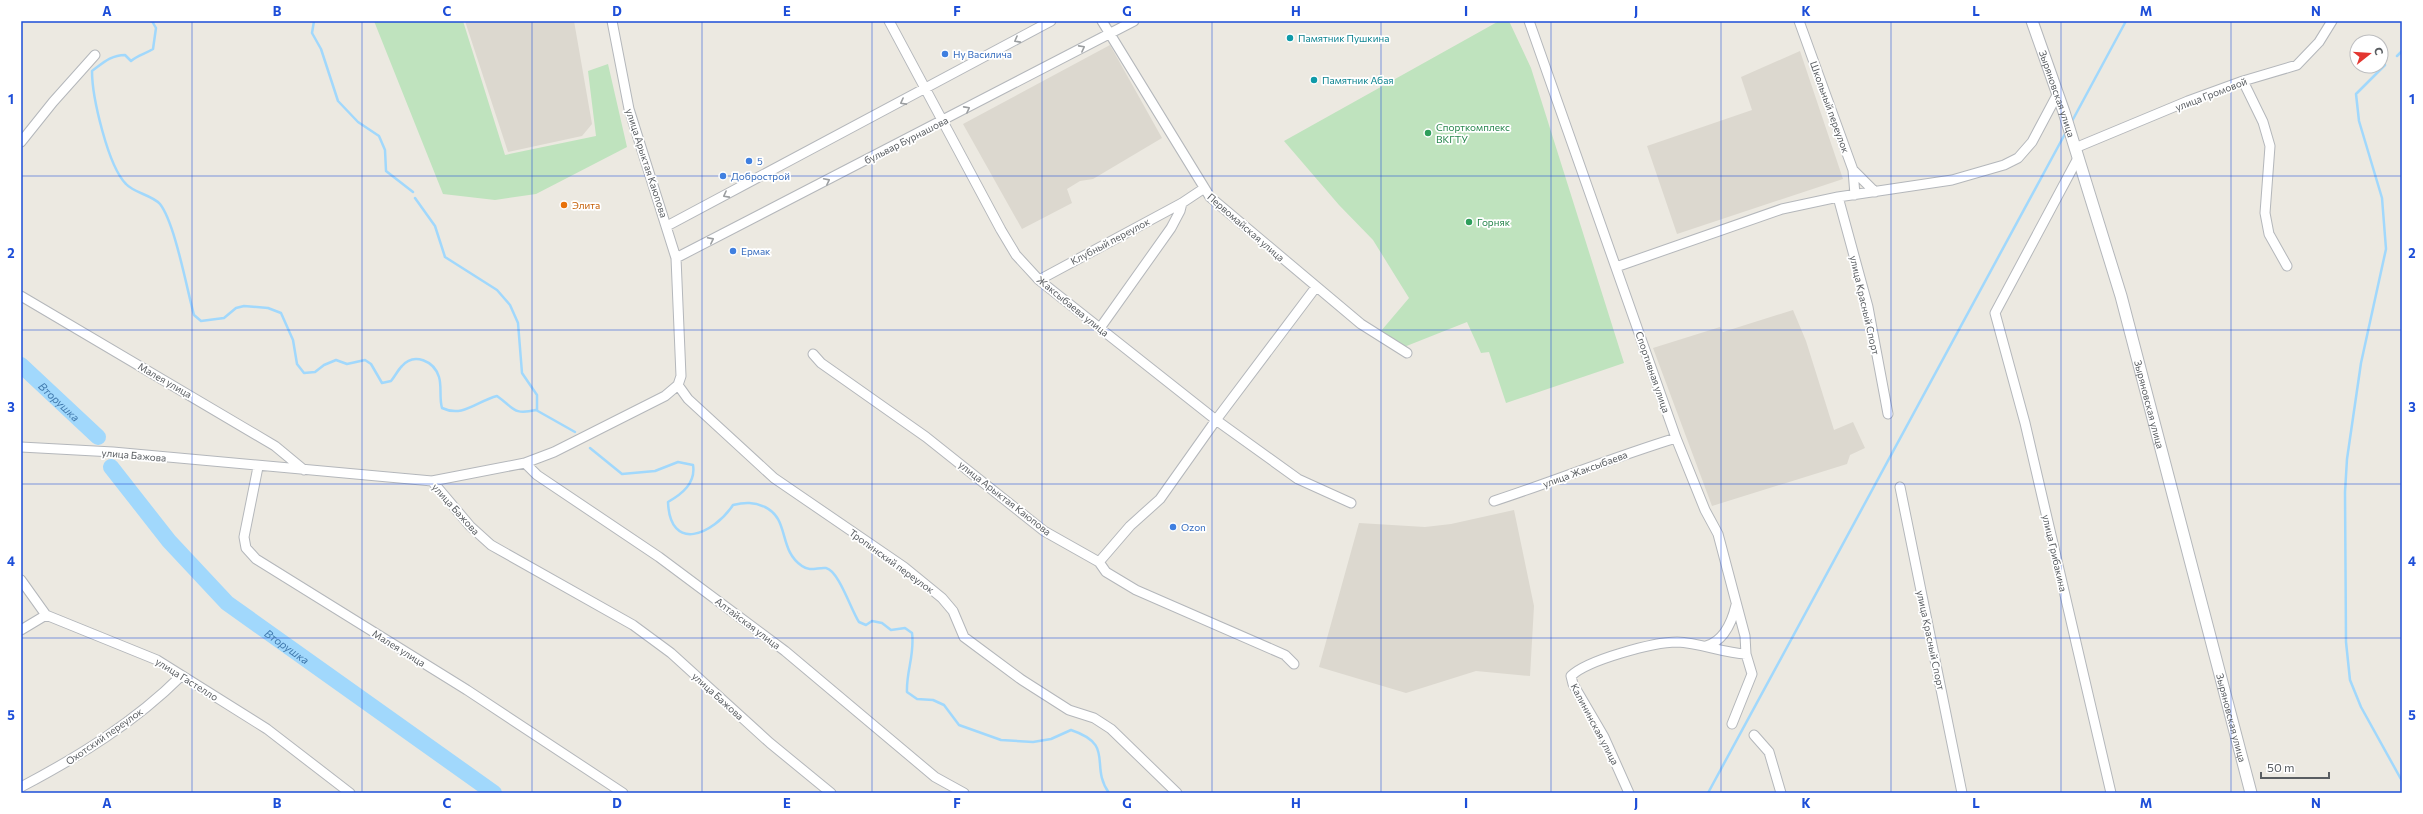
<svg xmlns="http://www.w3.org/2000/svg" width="2423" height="814" font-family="Commissioner,sans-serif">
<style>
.education{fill:#dcd8cf}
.green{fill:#bfe3be}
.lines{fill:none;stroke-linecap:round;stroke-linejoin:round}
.stream{stroke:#a1d8fc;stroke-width:2.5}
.river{stroke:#a1d8fc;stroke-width:16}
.minor-casing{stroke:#b4b7bb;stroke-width:11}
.tertiary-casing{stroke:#b4b7bb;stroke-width:13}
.minor{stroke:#fff;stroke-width:9}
.tertiary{stroke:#fff;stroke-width:11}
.oneway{stroke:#9b9ea0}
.grid{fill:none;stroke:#1d4ed8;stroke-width:1;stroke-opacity:0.55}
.culture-dot{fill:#0f9aa8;stroke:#fff;stroke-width:1.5}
.shop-dot{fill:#3f7fe0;stroke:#fff;stroke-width:1.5}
.leisure-dot{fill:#2e9e5b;stroke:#fff;stroke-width:1.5}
.food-dot{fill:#e8710a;stroke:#fff;stroke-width:1.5}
.labels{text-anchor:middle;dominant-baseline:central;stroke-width:3.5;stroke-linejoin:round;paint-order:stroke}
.culture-label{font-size:10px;fill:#0d838f;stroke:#fff;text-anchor:start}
.shop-label{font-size:10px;fill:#366cbe;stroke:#fff;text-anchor:start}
.street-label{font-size:10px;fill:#595d61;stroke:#fff}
.leisure-label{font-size:10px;fill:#27864d;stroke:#fff;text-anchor:start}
.food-label{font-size:10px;fill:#c56008;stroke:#fff;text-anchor:start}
.water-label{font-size:11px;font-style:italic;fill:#4079ad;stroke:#fff}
.neatline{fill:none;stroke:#1d4ed8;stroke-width:1.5}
.grid-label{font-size:13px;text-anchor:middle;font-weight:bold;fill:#1d4ed8}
</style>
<rect width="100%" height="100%" fill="#ece9e1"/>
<path class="education" d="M 465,21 L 574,21 L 592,124 L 582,136 L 508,152 Z
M 1110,45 L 1162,138 L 1093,179 L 1080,181 L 1067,189 L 1072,203 L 1022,229 L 963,124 Z
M 1800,51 L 1843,179 L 1677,234 L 1647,146 L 1752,110 L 1741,77 Z
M 1793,310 L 1806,341 L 1834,430 L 1853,422 L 1865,448 L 1850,455 L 1847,464 L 1712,506 L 1653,348 L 1720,327 L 1723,332 Z
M 1514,510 L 1534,606 L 1530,676 L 1476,671 L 1406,693 L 1319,667 L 1359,523 L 1425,527 L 1451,524 Z"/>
<path class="green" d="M 374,21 L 463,21 L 505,155 L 596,136 L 588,71 L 608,64 L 627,147 L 536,194 L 495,200 L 443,194 Z
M 1499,21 L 1509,21 L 1531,68 L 1624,363 L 1506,403 L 1489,352 L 1481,353 L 1467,322 L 1404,347 L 1381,331 L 1409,298 L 1373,240 L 1339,205 L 1284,141 Z"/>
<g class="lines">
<path class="stream" d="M 152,21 L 156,28 L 153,49 C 145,54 138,55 131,61 L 125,55 C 111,55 103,63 92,71 C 92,97 108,166 126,184 C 134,193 152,195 160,204 C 175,223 187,290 194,315 L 201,321 L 224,318 L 236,308 L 244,306 L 268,308 L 281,313 L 293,340 L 297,364 L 304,373 L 315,372 L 324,365 L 336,360 L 347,364 L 365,360 L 371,364 L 382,383 L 391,381 C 395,376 398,370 402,366 C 414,352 434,361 439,377 C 442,387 439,397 442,408 C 463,418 477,401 497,396 C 515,409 513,415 536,410 L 575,432
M 314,21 L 312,33 L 321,49 L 338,101 L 358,122 L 379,136 L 385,150 L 386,171 L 413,192
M 2397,56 L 2402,51
M 2385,65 L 2356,94 L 2359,121 L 2382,198 L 2386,249 L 2361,363 L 2347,459 L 2345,492 L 2346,642 L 2350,680 L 2361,707 L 2402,781
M 2071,123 L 2126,21
M 415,198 L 435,226 L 445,257 L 497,290 L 510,305 L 518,323 L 522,373 L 537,395 L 537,410
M 590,448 L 622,474 L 655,471 L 678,462 L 693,465 C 696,483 682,494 668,502 C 670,553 713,535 733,505 C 745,502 754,502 765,507 C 790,519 778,550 802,566 C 810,572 818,567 826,568 C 839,571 851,610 859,622 L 866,625 L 872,621 L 882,623 L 891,630 L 905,628 L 912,633 C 915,654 906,672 907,692 L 917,699 L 933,700 L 944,705 L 959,725 L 1001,740 L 1033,742 L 1051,739 L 1071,730 C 1116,745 1089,765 1109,793
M 1708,793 L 2066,132"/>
<g class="river">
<path id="s1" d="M 21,365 L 98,437"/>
<path id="s2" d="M 111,467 L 169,541 L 227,603 L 494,793"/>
</g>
<g class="minor-casing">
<path id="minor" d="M 889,21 L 1001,230 L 1016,255 L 1039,280 L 1216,420 L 1298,479 L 1351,503
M 1102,21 L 1210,197 L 1361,324 L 1407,353
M 1529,21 L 1676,438 L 1705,510 L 1718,534 L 1745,636 L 1746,654 L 1752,674 L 1732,724
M 1799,21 L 1853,170 L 1855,195
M 2243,81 L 2263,122 L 2270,146 L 2265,213 L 2269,234 L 2287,266
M 21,142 L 53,102 L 95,55
M 2075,148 L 2188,101 L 2243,81 L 2297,65 L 2319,42 L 2332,21
M 2078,158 L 1995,313 L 2025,423 L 2111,793
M 1853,170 L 1875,192
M 1838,197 L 1868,307 L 1888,414
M 667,226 L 1051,21
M 676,258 L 1134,21
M 1616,267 L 1782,209 L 1838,197 L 1952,180 L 2004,165 L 2018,158 L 2032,142 L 2057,95
M 1039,280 L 1182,203 L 1203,189
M 21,296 L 275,446 L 304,470
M 1100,328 L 1171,228 L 1180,211 L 1182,203
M 813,354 L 821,363 L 926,437 L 1044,531 L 1099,562 L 1106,572 L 1136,590 L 1285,655 L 1294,664
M 678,385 L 688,399 L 774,478 L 904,567 L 942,598 L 953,611 L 964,637 L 1022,680 L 1069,710 L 1094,718 L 1111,729 L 1177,793
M 21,447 L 113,452 L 432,481 L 525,463 L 554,452 L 665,396 L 678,385 L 681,376 L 676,258 L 629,109 L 612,21
M 525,463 L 537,475 L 659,557 L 785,651 L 935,777 L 964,793
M 258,467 L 244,537 L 246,548 L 256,559 L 467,690 L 623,793
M 432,481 L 470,526 L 491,545 L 633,625 L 671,653 L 770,743 L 831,793
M 1900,487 L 1962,793
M 1494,501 C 1555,481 1614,457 1676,438
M 1099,562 L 1130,526 L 1160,499 L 1216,420 L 1316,287
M 21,580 L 46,615 L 157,660 L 267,729 L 350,793
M 21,630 L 46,615
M 1706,646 C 1724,641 1732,622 1736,605
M 1754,735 L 1769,752 L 1781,793
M 21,787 C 78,757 135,722 181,676
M 1629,793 L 1604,737 L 1573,684 L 1571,676 C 1587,660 1654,642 1677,642 C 1701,643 1723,653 1746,654"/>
</g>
<g class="tertiary-casing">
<g id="tertiary">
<path id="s3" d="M 2032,21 L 2064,112 L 2121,296 L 2251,793"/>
</g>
</g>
<use href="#minor" class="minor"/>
<use href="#tertiary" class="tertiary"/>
</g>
<defs><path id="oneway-chevron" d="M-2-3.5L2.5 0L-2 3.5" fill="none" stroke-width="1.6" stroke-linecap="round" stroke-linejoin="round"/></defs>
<g class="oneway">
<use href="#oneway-chevron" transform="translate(1017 40) rotate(151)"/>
<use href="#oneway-chevron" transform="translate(1082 48) rotate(-28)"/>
<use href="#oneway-chevron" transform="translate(903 102) rotate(152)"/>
<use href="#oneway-chevron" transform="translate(967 109) rotate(-28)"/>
<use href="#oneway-chevron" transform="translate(827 181) rotate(-27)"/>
<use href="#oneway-chevron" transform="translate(726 195) rotate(152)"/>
<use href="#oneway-chevron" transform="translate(711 240) rotate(-27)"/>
</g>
<path class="grid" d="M 192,21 L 192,793M 362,21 L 362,793M 532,21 L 532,793M 702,21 L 702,793M 872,21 L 872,793M 1042,21 L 1042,793M 1212,21 L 1212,793M 1381,21 L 1381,793M 1551,21 L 1551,793M 1721,21 L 1721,793M 1891,21 L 1891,793M 2061,21 L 2061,793M 2231,21 L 2231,793M 21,176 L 2402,176M 21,330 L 2402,330M 21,484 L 2402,484M 21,638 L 2402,638"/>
<g class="culture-dot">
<circle cx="1290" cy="38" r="4"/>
<circle cx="1314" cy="80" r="4"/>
</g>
<g class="shop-dot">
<circle cx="945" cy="54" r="4"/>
<circle cx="749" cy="161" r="4"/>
<circle cx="723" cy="176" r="4"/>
<circle cx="733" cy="251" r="4"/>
<circle cx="1173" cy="527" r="4"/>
</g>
<g class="leisure-dot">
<circle cx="1428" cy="133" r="4"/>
<circle cx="1469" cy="222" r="4"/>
</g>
<circle class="food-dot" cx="564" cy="205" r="4"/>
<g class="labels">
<g class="culture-label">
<text x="1298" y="38">Памятник Пушкина</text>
<text x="1322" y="80">Памятник Абая</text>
</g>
<g class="shop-label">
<text x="953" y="54">Ну Василича</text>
<text x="757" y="161">5</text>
<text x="731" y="176">Добрострой</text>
<text x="741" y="251">Ермак</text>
<text x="1181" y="527">Ozon</text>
</g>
<g class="street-label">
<text stroke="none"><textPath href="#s3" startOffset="77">Зыряновская улица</textPath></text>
<text transform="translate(2211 94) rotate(-21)">улица Громовой</text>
<text transform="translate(1830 107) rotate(70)">Школьный переулок</text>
<text transform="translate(906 140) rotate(-27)">бульвар Бурнашова</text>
<text transform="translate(647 163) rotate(72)">улица Арыктая Каюпова</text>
<text transform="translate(1246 227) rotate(41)">Первомайская улица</text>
<text transform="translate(1110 241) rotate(-28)">Клубный переулок</text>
<text transform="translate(1865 305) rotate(77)">улица Красный Спорт</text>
<text transform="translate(1073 306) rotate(39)">Жаксыбаева улица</text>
<text transform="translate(1653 372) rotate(71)">Спортивная улица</text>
<text transform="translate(165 380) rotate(30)">Малея улица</text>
<text stroke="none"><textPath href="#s3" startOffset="401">Зыряновская улица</textPath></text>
<text transform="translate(134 455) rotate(5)">улица Бажова</text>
<text transform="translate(1585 469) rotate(-20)">улица Жаксыбаева</text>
<text transform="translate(1005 498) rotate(38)">улица Арыктая Каюпова</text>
<text transform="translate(456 509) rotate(48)">улица Бажова</text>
<text transform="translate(2055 553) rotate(77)">улица Грибакина</text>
<text transform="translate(892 561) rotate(36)">Тропинский переулок</text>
<text transform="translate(748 623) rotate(37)">Алтайская улица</text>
<text transform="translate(1931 640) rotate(78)">улица Красный Спорт</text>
<text transform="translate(399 648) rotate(32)">Малея улица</text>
<text transform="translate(187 679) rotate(32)">улица Гастелло</text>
<text transform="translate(718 696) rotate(42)">улица Бажова</text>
<text stroke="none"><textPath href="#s3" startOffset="725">Зыряновская улица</textPath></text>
<text transform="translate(1595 724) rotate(62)">Калининская улица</text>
<text transform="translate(104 736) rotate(-35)">Охотский переулок</text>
</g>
<g class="leisure-label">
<text x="1436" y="127">Спорткомплекс<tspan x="1436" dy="12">ВКГТУ</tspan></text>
<text x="1477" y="222">Горняк</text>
</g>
<g class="food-label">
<text x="572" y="205">Элита</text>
</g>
<g class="water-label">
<text stroke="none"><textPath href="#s1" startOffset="53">Вторушка</textPath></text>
<text stroke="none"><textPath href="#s2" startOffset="253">Вторушка</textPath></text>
</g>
</g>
<rect width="2423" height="814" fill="none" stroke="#ffffff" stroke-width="44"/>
<g transform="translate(2369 54) rotate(73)"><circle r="19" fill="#ffffff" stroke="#bdbec0"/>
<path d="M0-3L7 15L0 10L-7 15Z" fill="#e33630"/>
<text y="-6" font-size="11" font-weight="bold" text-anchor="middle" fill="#595d61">С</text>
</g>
<path d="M2261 772v6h68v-6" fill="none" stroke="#595d61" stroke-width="2"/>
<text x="2267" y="772" font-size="12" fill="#595d61" stroke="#ffffff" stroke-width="3" paint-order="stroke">50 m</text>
<rect x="22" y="22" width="2379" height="770" class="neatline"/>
<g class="grid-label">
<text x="107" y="16">A</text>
<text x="277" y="16">B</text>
<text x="447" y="16">C</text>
<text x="617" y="16">D</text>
<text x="787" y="16">E</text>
<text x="957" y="16">F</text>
<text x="1127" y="16">G</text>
<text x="1296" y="16">H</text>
<text x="1466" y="16">I</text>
<text x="1636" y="16">J</text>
<text x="1806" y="16">K</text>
<text x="1976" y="16">L</text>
<text x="2146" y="16">M</text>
<text x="2316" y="16">N</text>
<text x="11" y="104">1</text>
<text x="2412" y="104">1</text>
<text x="11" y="258">2</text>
<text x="2412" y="258">2</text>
<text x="11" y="412">3</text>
<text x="2412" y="412">3</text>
<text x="11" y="566">4</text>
<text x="2412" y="566">4</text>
<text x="11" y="720">5</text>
<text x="2412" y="720">5</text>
<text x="107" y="808">A</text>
<text x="277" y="808">B</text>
<text x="447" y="808">C</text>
<text x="617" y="808">D</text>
<text x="787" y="808">E</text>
<text x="957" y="808">F</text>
<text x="1127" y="808">G</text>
<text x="1296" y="808">H</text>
<text x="1466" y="808">I</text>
<text x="1636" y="808">J</text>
<text x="1806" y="808">K</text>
<text x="1976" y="808">L</text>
<text x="2146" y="808">M</text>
<text x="2316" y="808">N</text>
</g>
</svg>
